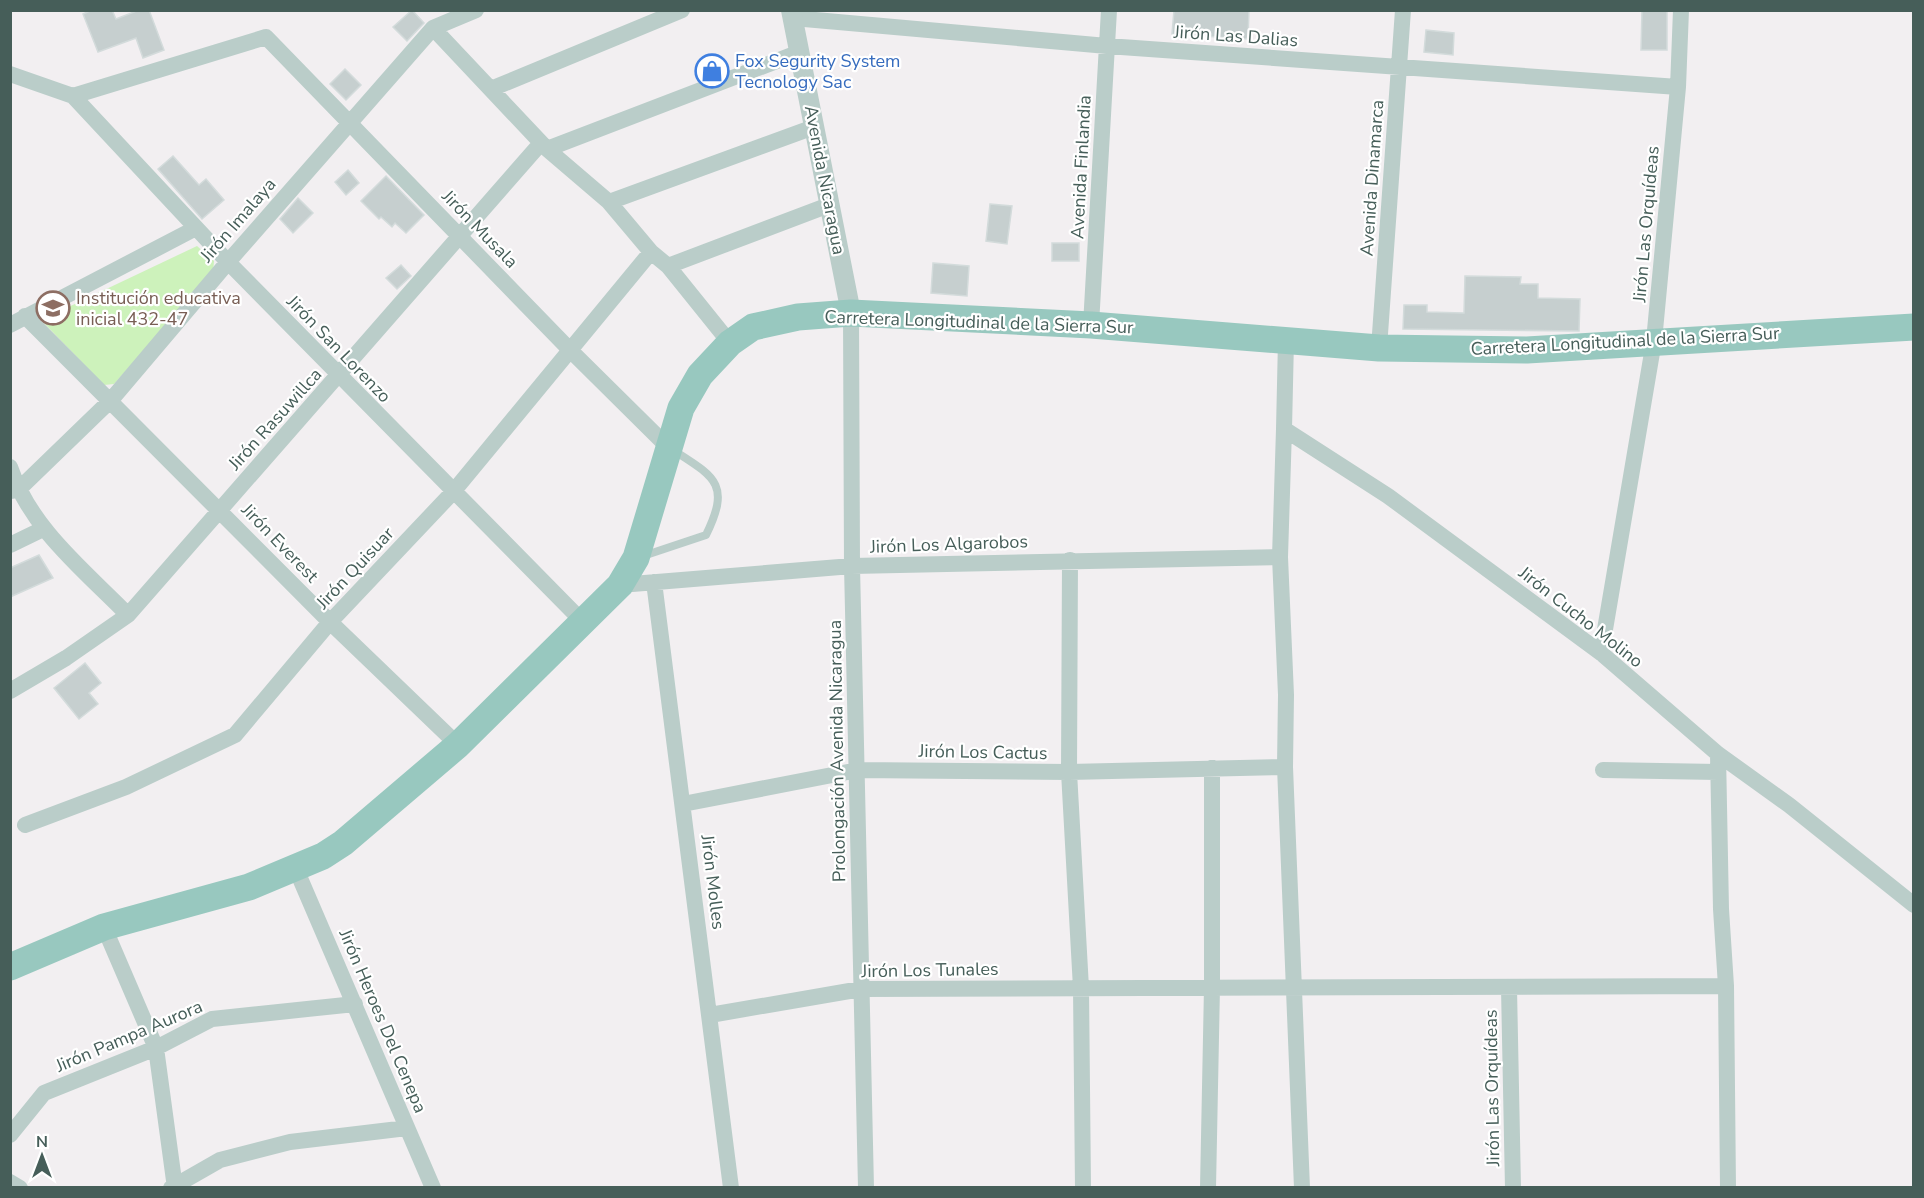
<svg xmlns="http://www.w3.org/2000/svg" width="1924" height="1198" font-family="'Nunito Sans',sans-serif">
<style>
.green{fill:#cdf2bb}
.building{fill:#c6cfcf;stroke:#d3dbdb;stroke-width:1.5}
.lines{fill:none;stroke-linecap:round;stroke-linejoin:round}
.service{stroke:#bacdc9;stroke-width:8}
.minor{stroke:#bacdc9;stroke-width:16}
.tertiary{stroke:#bacdc9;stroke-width:20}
.trunk{stroke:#98c8bf;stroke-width:27}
.labels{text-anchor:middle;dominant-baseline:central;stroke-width:4.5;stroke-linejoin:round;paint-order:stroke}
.street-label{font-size:18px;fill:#465e59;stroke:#fff}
.shop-label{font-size:18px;fill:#366cbe;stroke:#fff;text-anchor:start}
.education-label{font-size:18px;fill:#785e54;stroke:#fff;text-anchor:start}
</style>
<rect width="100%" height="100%" fill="#f2eff1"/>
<path class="green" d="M 197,246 L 214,261 L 213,273 L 114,384 L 104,385 L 41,320 Z"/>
<path class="building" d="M 92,10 L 112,10 L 116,19 L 139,10 L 149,10 L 164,50 L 143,58 L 136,38 L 98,52 L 83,14 Z
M 412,10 L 424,23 L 407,41 L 393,27 Z
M 1174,10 L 1249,10 L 1248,39 L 1172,34 Z
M 1642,10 L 1667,10 L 1667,50 L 1641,50 Z
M 1426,30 L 1454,33 L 1453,55 L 1424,52 Z
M 345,69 L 361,85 L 346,100 L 330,84 Z
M 173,156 L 199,185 L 206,179 L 224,200 L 202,219 L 158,169 Z
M 348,170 L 359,183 L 346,195 L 335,182 Z
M 386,176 L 424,215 L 406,233 L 395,223 L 392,227 L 381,217 L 379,219 L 361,201 Z
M 298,198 L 313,213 L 293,233 L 280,219 Z
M 990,204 L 1012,206 L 1007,244 L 986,241 Z
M 1052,243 L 1079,243 L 1079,261 L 1052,261 Z
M 933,263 L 969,266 L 967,296 L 931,293 Z
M 401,265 L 411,276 L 397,289 L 386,278 Z
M 1465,276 L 1521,277 L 1520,284 L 1538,284 L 1538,298 L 1580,299 L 1579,331 L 1403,329 L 1404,305 L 1427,305 L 1427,312 L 1464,313 Z
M 39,555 L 53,578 L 10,597 L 10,568 Z
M 85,663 L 101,683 L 89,693 L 98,704 L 79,719 L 54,688 Z"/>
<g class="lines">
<path class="service" d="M 643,556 L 706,535 C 731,484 715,477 673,450"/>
<path class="minor" d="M 793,18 L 1107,46 L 1678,87
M 433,28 L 547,149 L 609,202 L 651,252 L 668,266 L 730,343
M 10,74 L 73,96 L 266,37 L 570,350 L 668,447
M 491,89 L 682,10
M 73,96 L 228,262 L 584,623
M 547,149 L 800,52
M 609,202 L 814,127
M 668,266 L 829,205
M 851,313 L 852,566 L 866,1188
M 25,316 L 330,622 L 458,745
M 10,325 L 196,228
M 1091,325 L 1109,10
M 1286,340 L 1284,429 L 1388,496 L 1601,653 L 1718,754 L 1789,805 L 1914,905
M 1379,348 L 1403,10
M 1284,429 L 1280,557 L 1286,695 L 1285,767 L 1302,1188
M 10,467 C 31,529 84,570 128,615
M 10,491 L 18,490 L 111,400 L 228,262 L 433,28 L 476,10
M 10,545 L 43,529
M 1070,560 L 1069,772 L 1081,988 L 1083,1188
M 654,582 L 731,1188
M 620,585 L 852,566 L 1280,557
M 1601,653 L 1654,341 L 1678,87 L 1681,10
M 10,691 L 66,658 L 128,615 L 541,143
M 1718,754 L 1721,909 L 1726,986 L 1728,1188
M 1603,770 L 1718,772
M 683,804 L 858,770 L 1069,772 L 1285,767
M 25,825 L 126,787 L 235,735 L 330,622 L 453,492 L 651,252
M 296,869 L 433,1188
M 104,927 L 156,1048 L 175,1188
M 1509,988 L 1513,1188
M 710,1015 L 861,989 L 1726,986
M 10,1135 L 44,1093 L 156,1048 L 212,1019 L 355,1004
M 10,1182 L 20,1188
M 171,1188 L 220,1160 L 290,1142 L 407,1128
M 1208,1188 L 1212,987 L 1212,768"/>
<path class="tertiary" d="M 791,10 L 851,313"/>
<path class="trunk" d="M 10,967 L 104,927 L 249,887 L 323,856 L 343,843 L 458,745 L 620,585 L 636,558 L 681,408 L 700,375 L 730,343 L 753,327 L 798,317 L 851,313 L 1091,325 L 1379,348 L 1527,350 L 1914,327"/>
</g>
<defs>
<g id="shop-ring" transform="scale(1.725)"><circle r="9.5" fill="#fff" stroke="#3f7fe0" stroke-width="1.5"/><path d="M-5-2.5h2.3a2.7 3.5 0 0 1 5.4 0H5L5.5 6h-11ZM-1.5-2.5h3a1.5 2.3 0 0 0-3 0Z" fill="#3f7fe0"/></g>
<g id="school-ring" transform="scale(1.725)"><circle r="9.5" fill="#fff" stroke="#8d6e63" stroke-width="1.5"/><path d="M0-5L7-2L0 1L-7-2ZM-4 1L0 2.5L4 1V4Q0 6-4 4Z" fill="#8d6e63"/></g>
</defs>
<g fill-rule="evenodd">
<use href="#shop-ring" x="712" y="71"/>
<use href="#school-ring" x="53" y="308"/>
</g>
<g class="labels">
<g class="street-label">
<text transform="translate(1236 36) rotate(4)">Jirón Las Dalias</text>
<text transform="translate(1081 167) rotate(-87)">Avenida Finlandia</text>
<text transform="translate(1372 178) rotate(-86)">Avenida Dinamarca</text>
<text transform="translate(825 180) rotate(79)">Avenida Nicaragua</text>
<text transform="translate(238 220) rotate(-49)">Jirón Imalaya</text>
<text transform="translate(1646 224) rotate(-85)">Jirón Las Orquídeas</text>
<text transform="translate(480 229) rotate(46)">Jirón Musala</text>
<text transform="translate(979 322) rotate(2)">Carretera Longitudinal de la Sierra Sur</text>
<text transform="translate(1625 341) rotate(-3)">Carretera Longitudinal de la Sierra Sur</text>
<text transform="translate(339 349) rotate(46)">Jirón San Lorenzo</text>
<text transform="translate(275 419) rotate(-48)">Jirón Rasuwillca</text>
<text transform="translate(280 543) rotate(46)">Jirón Everest</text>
<text transform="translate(949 544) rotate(-2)">Jirón Los Algarobos</text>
<text transform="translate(355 568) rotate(-47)">Jirón Quisuar</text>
<text transform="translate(1581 617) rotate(38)">Jirón Cucho Molino</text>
<text transform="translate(837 751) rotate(-91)">Prolongación Avenida Nicaragua</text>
<text transform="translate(983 752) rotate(1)">Jirón Los Cactus</text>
<text transform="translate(713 882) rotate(83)">Jirón Molles</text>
<text transform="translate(930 970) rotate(-1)">Jirón Los Tunales</text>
<text transform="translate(383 1021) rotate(67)">Jirón Heroes Del Cenepa</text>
<text transform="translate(129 1036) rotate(-23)">Jirón Pampa Aurora</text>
<text transform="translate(1492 1088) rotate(-91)">Jirón Las Orquídeas</text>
</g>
<g class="shop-label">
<text x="735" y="61">Fox Segurity System<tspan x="735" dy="21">Tecnology Sac</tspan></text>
</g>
<g class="education-label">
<text x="76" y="298">Institución educativa<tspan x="76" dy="21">inicial 432-47</tspan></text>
</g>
</g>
<rect width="1924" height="1198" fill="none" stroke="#465e59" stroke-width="24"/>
<g transform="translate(42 1156)" stroke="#ffffff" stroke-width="4.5" paint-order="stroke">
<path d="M0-4.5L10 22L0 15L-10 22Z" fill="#465e59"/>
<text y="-9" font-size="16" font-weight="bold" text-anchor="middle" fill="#465e59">N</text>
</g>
</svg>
